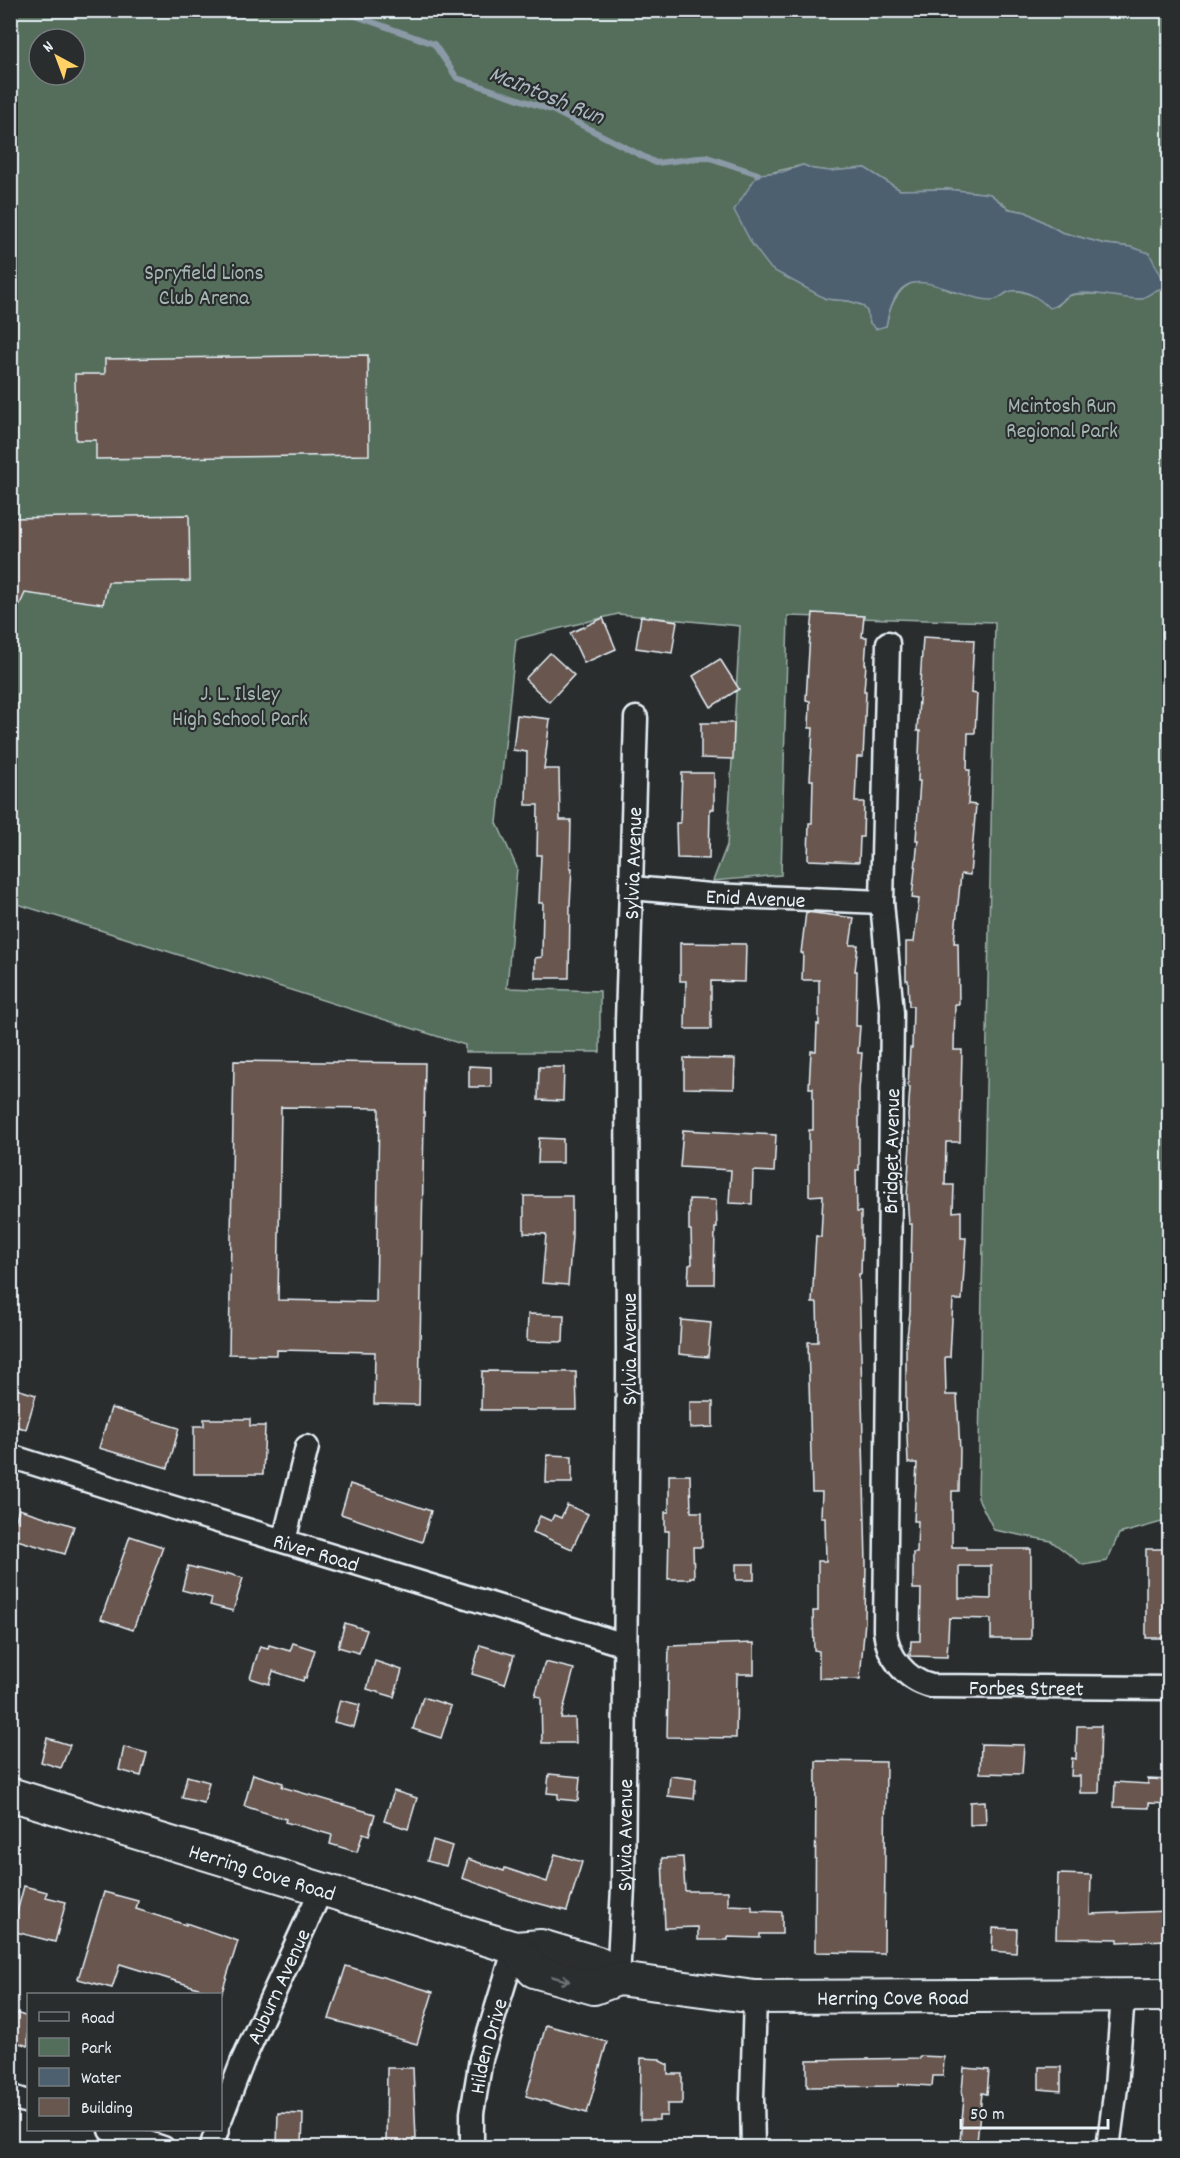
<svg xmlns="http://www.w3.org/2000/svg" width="1180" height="2158" font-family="Dekko,sans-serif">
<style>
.green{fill:#546e5c;stroke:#9eb0aa;stroke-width:1.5;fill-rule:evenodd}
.water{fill:#4d606f;stroke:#8b9aa6;stroke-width:1.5}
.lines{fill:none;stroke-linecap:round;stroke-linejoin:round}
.stream{stroke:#8b9aa6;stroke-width:6}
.building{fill:#67574f;stroke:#e8f1f8;stroke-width:1.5;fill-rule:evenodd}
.minor-casing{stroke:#e8f1f8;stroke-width:27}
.secondary-casing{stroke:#e8f1f8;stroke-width:36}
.minor{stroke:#2a2d2e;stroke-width:22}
.secondary{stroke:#2a2d2e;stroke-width:32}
.oneway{stroke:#6c7275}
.labels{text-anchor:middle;stroke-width:4.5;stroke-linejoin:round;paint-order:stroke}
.park-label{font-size:22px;fill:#a5b6b2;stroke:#2a2d2e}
.street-label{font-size:22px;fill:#e8f1f8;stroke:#2a2d2e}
.water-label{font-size:24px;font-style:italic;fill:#aab7c1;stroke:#2a2d2e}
</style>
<rect width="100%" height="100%" fill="#2a2d2e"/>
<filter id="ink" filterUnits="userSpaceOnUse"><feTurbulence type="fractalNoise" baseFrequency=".0167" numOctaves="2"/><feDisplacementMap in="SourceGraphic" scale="12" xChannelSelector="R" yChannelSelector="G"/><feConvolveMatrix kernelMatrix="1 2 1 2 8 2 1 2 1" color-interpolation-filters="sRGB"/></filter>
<g filter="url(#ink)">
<path class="green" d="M11,11H1169V1520L1119,1534L1107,1561L1083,1565L1051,1541L994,1530L978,1498L995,622L788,616L781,875L713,881L727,845L740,626L618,614L516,639L497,823L517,868L507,988L600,991V1052H465V1045L11,902ZM39,39H75V75H39ZM803,165L813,169L830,171L865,168L900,190L947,189L990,194L1010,209L1026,212L1061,232L1105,244L1131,247L1167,289H1156L1141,299L1104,294H1076L1068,296L1057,306C1046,301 1021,288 1010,291C1005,293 1001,297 997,299C982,297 965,295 951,291C945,289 940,285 934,283C903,273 890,302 886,326L870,323L867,311L862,305L849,301L826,299L806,287L765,174Z"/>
<path class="water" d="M803,165L813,169L830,171L865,168L900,190L947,189L990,194L1009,209L1026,212L1061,232L1105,244L1131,247L1149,253L1168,289C1155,286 1149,298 1138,299C1120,299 1084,288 1068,296C1061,300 1058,307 1049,308C1040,299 1023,286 1008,292C1002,295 998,300 991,300C944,298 900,248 886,326L876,329L870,323L867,311L862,305L849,301L826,299L771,269L752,244L734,210L758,174L782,172Z"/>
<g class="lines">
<g class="stream">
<polyline points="339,10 434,44 457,78 554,111 656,163 707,157 758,174"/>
<polyline points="1166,283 1170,284"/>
</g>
</g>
<g class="building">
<polygon points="368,355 369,455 96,459 96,440 76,440 75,374 105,374 105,359"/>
<polygon points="189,515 190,581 108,582 103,604 25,593 10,626 10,518"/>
<polygon points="813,613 864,616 862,637 867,637 865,664 866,664 864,691 866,691 865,717 863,757 857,757 855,802 864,802 863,837 860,837 859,862 808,860 809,823 812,823 813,780 810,780 813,728 809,728 810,701 806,700 810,634 811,634"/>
<polygon points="641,616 677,621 672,653 636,648"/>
<polygon points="603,618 616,649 584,663 570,633"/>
<path d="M923,637L974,640L971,693L977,694L975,733H968L967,770H970L968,804L976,805L970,875L961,874L954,943H958L959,1004H955L954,1050H962L960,1142H946L945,1185H954L953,1212L961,1211V1238H966L962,1300H953L950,1357H945L946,1395H957L960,1451L959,1491H952V1547H966V1549H1031V1639H991V1619L949,1618L947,1657L910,1656L911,1641H920L921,1589H913V1553H917L918,1521H914L917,1463H908L906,1407V1345L910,1312L912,1224H909L907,1196L910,1143L908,1116L910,1087H908L910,1048H912L913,1006H909L908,980H906V942H914L919,899L912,898L918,840H916L920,781H918L920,731H917ZM959,1566H991V1599L959,1598Z"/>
<polygon points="550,653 574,675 549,702 525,679"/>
<polygon points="720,659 739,689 711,707 693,676"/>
<polygon points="517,715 550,719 544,769 559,769 560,820 571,820 570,868 572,868 570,904 569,978 535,978 535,958 542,957 543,903 539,903 541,855 537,855 538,805 526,805 527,752 513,750"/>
<polygon points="701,723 734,723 733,759 701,758"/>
<polygon points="682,773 714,773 714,809 710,809 709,859 677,858 676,823 680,823"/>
<polygon points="806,912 854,918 850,945 858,945 855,971 857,971 856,1026 860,1026 858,1053 862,1053 859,1090 859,1170 856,1170 857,1212 861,1212 861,1238 862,1238 861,1274 859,1274 866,1564 865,1621 860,1679 819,1678 819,1651 814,1650 813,1611 818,1611 818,1561 826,1561 825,1517 821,1517 822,1492 812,1492 808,1342 818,1342 817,1303 812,1303 816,1236 821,1237 823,1195 809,1196 809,1130 813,1130 813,1088 809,1088 811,1051 816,1051 817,1024 819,1025 819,980 802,980 803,953 801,953"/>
<polygon points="680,943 746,944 745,982 711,981 711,1029 685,1029 686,981 680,981"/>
<polygon points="684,1058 735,1059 734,1089 684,1088"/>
<path d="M234,1061L425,1063L419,1405L374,1404L375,1352L277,1350V1355L229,1354ZM281,1107L379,1108L376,1302L278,1300Z"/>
<polygon points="469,1066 491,1067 491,1087 469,1087"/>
<polygon points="539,1067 564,1067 563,1101 538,1100"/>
<polygon points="683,1130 776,1135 774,1172 753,1171 752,1204 729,1203 731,1170 680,1167"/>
<polygon points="539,1138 563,1139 563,1163 538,1163"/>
<polygon points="524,1196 572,1196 572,1237 568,1285 542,1283 546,1234 524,1233"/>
<polygon points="689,1199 716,1200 717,1228 715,1228 714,1284 688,1284 689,1265 692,1264 691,1230 689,1230"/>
<polygon points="528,1314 564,1315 563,1342 527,1341"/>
<polygon points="681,1320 711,1323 708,1357 679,1354"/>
<polygon points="482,1371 576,1372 577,1410 481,1410"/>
<polygon points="10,1387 36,1395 26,1429 10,1425"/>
<polygon points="690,1402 713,1402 713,1427 690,1428"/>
<polygon points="111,1408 179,1428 168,1468 99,1448"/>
<polygon points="204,1419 250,1419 250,1426 265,1426 263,1474 194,1474 194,1426 204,1426"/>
<polygon points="547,1455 572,1456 572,1483 546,1483"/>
<polygon points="669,1475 690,1475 691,1512 702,1512 702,1547 693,1547 694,1577 690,1577 690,1579 668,1579 669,1531 665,1531 665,1512 669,1512"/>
<polygon points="350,1484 431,1511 422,1542 341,1514"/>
<polygon points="567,1505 588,1514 572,1549 533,1532 540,1516 551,1521 554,1515 561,1518"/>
<polygon points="19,1509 74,1526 65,1554 10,1538"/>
<polygon points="130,1536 163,1547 133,1630 101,1619"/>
<rect x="1146" y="1549" width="24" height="89"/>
<rect x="736" y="1564" width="18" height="16"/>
<polygon points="188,1566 219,1574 226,1575 226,1573 243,1578 233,1611 210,1605 212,1598 182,1590"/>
<polygon points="345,1623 367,1630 359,1653 338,1647"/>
<polygon points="293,1643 315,1650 306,1678 304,1677 303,1681 273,1671 269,1684 250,1678 260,1646 268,1648 269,1645 290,1651"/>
<polygon points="754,1643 754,1674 737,1674 736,1738 667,1737 669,1646"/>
<polygon points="480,1645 514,1655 505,1684 472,1674"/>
<polygon points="375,1661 402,1670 394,1697 367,1689"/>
<polygon points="545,1662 574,1669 561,1718 575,1718 576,1743 542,1743 541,1697 535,1696"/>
<polygon points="423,1697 451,1706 441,1738 413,1729"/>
<polygon points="340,1700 360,1705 354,1727 334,1722"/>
<polygon points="1077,1726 1101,1726 1099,1793 1080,1793 1080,1776 1071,1776 1072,1758 1076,1759"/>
<polygon points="47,1738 70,1745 61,1768 41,1762"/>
<polygon points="981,1744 1024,1745 1022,1774 980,1773"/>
<polygon points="124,1747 147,1753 141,1776 119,1770"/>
<polygon points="816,1761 886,1762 884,1953 815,1952"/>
<polygon points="253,1774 283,1783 282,1787 375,1814 369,1835 363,1833 357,1852 330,1844 332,1835 285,1822 286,1819 244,1806"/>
<polygon points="549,1774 580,1777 578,1801 558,1799 558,1794 547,1793"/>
<polygon points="187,1776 209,1782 204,1803 182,1798"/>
<polygon points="670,1776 696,1779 694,1799 668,1796"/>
<polygon points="1148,1779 1170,1780 1170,1804 1149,1803 1149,1808 1114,1807 1115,1782 1148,1784"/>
<polygon points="394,1791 417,1798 408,1829 384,1821"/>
<polygon points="985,1801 986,1824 970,1825 970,1802"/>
<polygon points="433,1840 452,1846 446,1866 427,1861"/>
<polygon points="555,1854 582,1862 567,1911 522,1899 462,1878 468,1859 504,1871 505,1868 547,1882"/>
<polygon points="683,1857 685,1891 728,1891 728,1905 752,1906 752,1911 782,1912 782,1934 760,1934 760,1938 728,1937 728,1940 698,1940 698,1927 665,1928 662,1858"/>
<polygon points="1058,1874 1091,1875 1090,1914 1170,1911 1170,1938 1167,1940 1118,1942 1118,1939 1056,1938"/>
<polygon points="24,1886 47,1892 46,1897 66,1902 55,1942 12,1931"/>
<polygon points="104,1892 138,1901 136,1909 186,1925 186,1923 238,1941 221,1995 120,1964 112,1988 78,1979"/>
<polygon points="993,1928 1017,1929 1016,1953 992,1951"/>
<polygon points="346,1966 433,1992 417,2044 329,2019"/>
<polygon points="16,2013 28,2017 28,2046 10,2040 10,2015 15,2016"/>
<polygon points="546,2025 607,2042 587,2113 526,2096"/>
<polygon points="920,2056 944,2057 943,2076 933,2076 932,2086 899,2084 899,2086 807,2087 807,2060 920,2058"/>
<polygon points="641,2058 660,2059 660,2061 668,2065 668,2074 682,2074 682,2104 667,2104 667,2116 659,2116 659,2120 640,2120"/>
<polygon points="1039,2067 1061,2067 1061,2091 1039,2089"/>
<polygon points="387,2068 413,2068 416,2139 413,2139 413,2148 386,2148"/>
<polygon points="964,2068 989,2070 987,2094 982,2093 977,2142 960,2141 964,2099 962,2091"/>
<polygon points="278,2113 303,2114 302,2147 277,2147"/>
</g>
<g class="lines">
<defs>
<g id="minor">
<path id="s1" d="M888,643L882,902L892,1013L885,1630C887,1656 906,1680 931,1686L1170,1688"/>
<path id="s2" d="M632,888L710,895L882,902"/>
<path id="s3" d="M10,1456L168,1506L625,1645"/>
<polyline points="284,1541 307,1447"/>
<path id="s4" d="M618,1979L623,1888L628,1373L627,1023L636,718"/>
<polyline points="10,2096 28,2102"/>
<path id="s5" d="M220,2120L243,2060L322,1888"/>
<polyline points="110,2130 163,2148"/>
<polyline points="211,2148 217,2130"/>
<path id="s6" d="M472,2148V2113L481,2059L515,1948"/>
<polyline points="753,2148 752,2098 755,1997"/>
<polyline points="1108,2148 1116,2087 1123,1996"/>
</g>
<g id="secondary">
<path id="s7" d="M10,1794L515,1948L541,1946L598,1963L618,1979"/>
<path id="s8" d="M515,1948L534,1971L594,1988L618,1979L755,1997L1170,1995"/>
</g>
</defs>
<use href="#minor" class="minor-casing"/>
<use href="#secondary" class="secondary-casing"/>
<use href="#minor" class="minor"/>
<use href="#secondary" class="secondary"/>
</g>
<defs><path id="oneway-shaft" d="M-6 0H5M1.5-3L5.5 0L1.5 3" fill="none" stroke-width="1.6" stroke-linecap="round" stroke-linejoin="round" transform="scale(1.5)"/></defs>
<use class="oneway" href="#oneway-shaft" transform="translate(561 1979) rotate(16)"/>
</g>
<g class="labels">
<g class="park-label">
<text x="204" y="279">Spryfield Lions<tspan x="204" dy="25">Club Arena</tspan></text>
<text x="1062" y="412">Mcintosh Run<tspan x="1062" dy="25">Regional Park</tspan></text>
<text x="240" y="700">J. L. Ilsley<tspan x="240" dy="25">High School Park</tspan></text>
</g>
<g class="street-label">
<text dy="8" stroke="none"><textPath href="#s4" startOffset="1116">Sylvia Avenue</textPath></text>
<text dy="8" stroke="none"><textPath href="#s2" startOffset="124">Enid Avenue</textPath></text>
<text transform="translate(890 1151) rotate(-89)" y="8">Bridget Avenue</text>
<text dy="8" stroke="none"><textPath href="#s4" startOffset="630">Sylvia Avenue</textPath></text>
<text dy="8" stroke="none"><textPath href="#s3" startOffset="321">River Road</textPath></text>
<text dy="8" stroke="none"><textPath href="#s1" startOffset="1160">Forbes Street</textPath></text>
<text dy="8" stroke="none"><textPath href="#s4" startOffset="144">Sylvia Avenue</textPath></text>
<text dy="8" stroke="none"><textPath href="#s7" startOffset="264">Herring Cove Road</textPath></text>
<text dy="8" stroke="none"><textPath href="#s5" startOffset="146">Auburn Avenue</textPath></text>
<text dy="8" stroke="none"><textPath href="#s8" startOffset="394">Herring Cove Road</textPath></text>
<text dy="8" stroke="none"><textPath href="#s6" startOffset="104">Hilden Drive</textPath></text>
</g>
<g class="water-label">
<text transform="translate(547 94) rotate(22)" y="8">McIntosh Run</text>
</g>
</g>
<rect width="1180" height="2158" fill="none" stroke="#2a2d2e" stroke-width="36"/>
<rect x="18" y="18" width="1144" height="2122" fill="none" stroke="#e8f1f8" stroke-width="2" filter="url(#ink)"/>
<rect x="27" y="1993" width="195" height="138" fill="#2a2d2e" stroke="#767b7f" stroke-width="1.5"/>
<rect x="39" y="2012" width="30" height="9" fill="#2a2d2e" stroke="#767b7f" stroke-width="1.5"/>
<text x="81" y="2023" font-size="18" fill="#e8f1f8">Road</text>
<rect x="39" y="2038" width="30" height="18" fill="#546e5c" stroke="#767b7f" stroke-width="1.5"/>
<text x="81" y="2053" font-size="18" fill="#e8f1f8">Park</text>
<rect x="39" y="2068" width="30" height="18" fill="#4d606f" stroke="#767b7f" stroke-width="1.5"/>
<text x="81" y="2083" font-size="18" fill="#e8f1f8">Water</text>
<rect x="39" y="2098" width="30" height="18" fill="#67574f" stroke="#767b7f" stroke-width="1.5"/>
<text x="81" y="2113" font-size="18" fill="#e8f1f8">Building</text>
<g transform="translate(57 57) rotate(319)"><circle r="28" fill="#2a2d2e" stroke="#767b7f" stroke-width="1.5"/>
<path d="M0-4.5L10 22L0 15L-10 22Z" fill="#ffd166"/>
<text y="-9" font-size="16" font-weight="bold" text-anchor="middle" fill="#e8f1f8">N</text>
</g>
<path d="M961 2119v9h147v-9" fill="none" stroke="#e8f1f8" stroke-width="3"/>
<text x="970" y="2119" font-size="18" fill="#e8f1f8" stroke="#2a2d2e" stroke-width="4.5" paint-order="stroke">50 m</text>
</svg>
